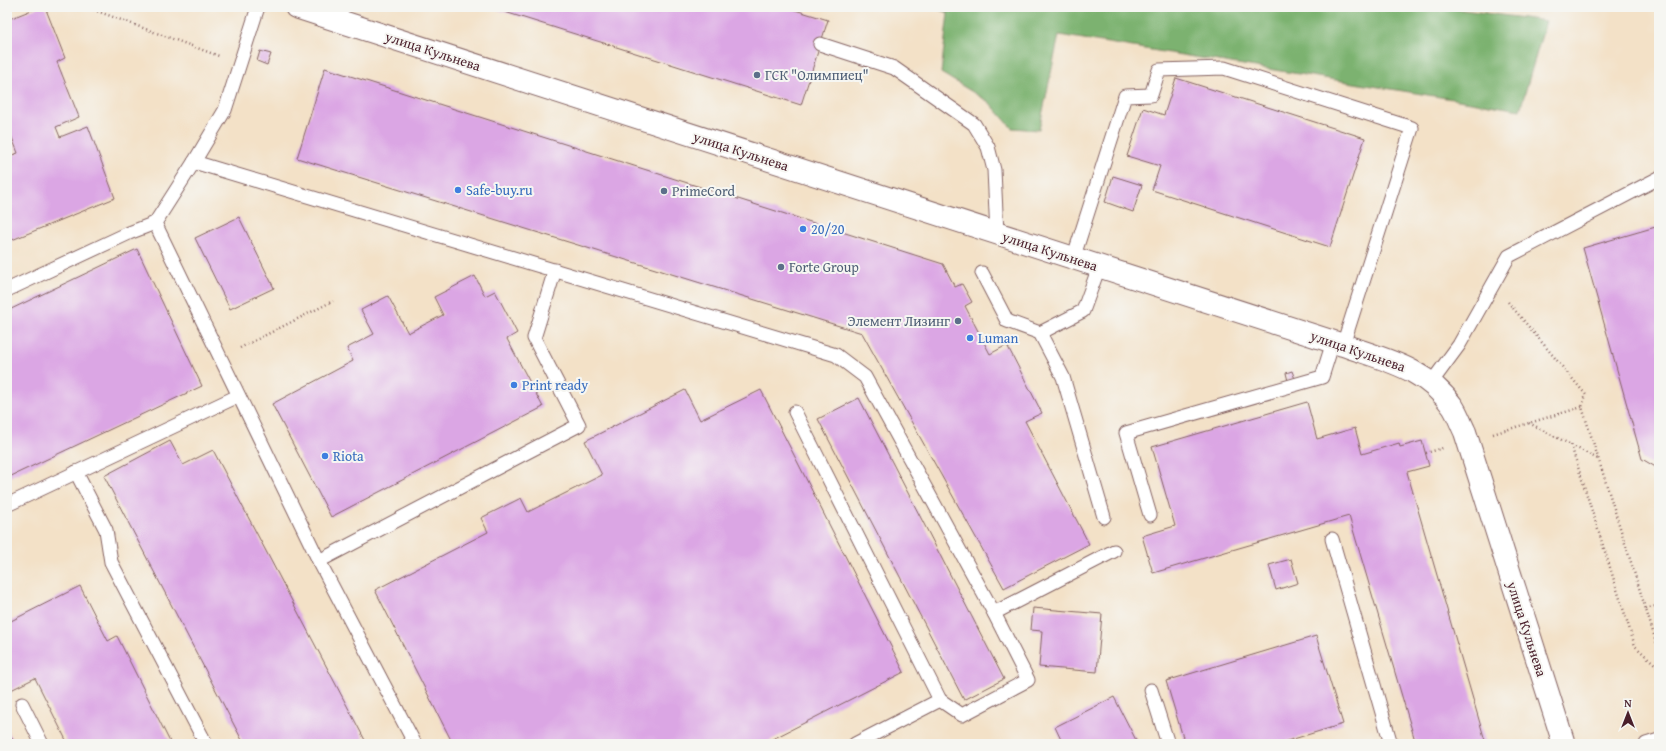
<svg xmlns="http://www.w3.org/2000/svg" width="1666" height="751" font-family="'Gentium Book Plus',serif">
<style>
.forest{fill:#7cb26f;stroke:#63684d}
.building{fill:#dba6e4}
.lines{fill:none;stroke-linecap:round;stroke-linejoin:round}
.lane-casing{stroke:#856362;stroke-width:15}
.street-casing{stroke:#856362;stroke-width:24}
.path{stroke:#856362;stroke-width:2.5;stroke-dasharray:1 3;stroke-linecap:butt}
.lane{stroke:#fff;stroke-width:13}
.street{stroke:#fff;stroke-width:22}
.rail{stroke:#4a1f2b;stroke-width:3;stroke-dasharray:6 3;stroke-linecap:butt}
.service-dot{fill:#5c6f8a;stroke:#f6f6f2;stroke-width:1.5}
.shop-dot{fill:#3f7fe0;stroke:#f6f6f2;stroke-width:1.5}
.labels{text-anchor:middle;stroke-width:4;stroke-linejoin:round;paint-order:stroke}
.street-label{font-size:14px;fill:#4a1f2b;stroke:#f6f6f2}
.service-label{font-size:14px;fill:#4e5e75;stroke:#f6f6f2;text-anchor:start}
.shop-label{font-size:14px;fill:#366cbe;stroke:#f6f6f2;text-anchor:start}
</style>
<rect width="100%" height="100%" fill="#f6f6f2"/>
<filter id="ink" filterUnits="userSpaceOnUse"><feTurbulence type="fractalNoise" baseFrequency=".025" numOctaves="2"/><feDisplacementMap in="SourceGraphic" scale="8" xChannelSelector="R" yChannelSelector="G"/><feConvolveMatrix kernelMatrix="1 2 1 2 8 2 1 2 1" color-interpolation-filters="sRGB"/></filter>
<filter id="wash" filterUnits="userSpaceOnUse"><feTurbulence type="fractalNoise" baseFrequency=".012" numOctaves="4" result="noise"/><feDisplacementMap in="SourceGraphic" scale="16" xChannelSelector="R" yChannelSelector="G"/><feGaussianBlur stdDeviation="0.9" result="paint"/><feColorMatrix in="noise" values="0 0 0 0 0 0 0 0 0 0 0 0 0 0 0 0 0 1.4 0 .05"/><feComposite in="paint" operator="in"/></filter>
<g filter="url(#wash)">
<rect width="100%" height="100%" fill="#f3e1c7"/>
<polygon class="forest" points="932,7 1441,7 1546,21 1520,110 1059,35 1039,130 1012,128 989,102 941,73 948,13"/>
<g id="blocks">
<g class="building">
<polygon points="39,7 45,7 65,58 57,62 79,117 56,127 60,137 88,126 115,198 7,242 7,157 18,153 7,125 7,20"/>
<polygon points="489,7 785,7 828,20 801,105"/>
<polygon points="260,51 271,54 267,65 257,61"/>
<polygon points="325,68 943,264 955,287 962,284 972,302 965,306 990,354 1007,345 1042,413 1025,421 1089,544 1004,588 862,333 297,158"/>
<polygon points="1176,78 1365,138 1330,247 1152,190 1160,166 1127,156 1143,108 1164,115"/>
<polygon points="1113,176 1142,185 1133,212 1105,202"/>
<polygon points="239,217 274,288 230,309 195,238"/>
<polygon points="1659,226 1659,469 1642,459 1583,248"/>
<polygon points="137,249 202,386 7,478 7,311"/>
<polygon points="475,276 485,296 495,291 517,333 507,339 543,407 331,517 272,404 353,361 347,348 374,334 361,310 388,296 408,333 443,315 434,297"/>
<polygon points="1292,371 1295,379 1288,381 1286,373"/>
<polygon points="685,390 700,420 761,390 904,672 763,744 453,744 375,590 488,532 481,518 521,498 528,512 602,475 585,441"/>
<polygon points="859,398 1004,679 964,700 818,419"/>
<polygon points="1307,402 1317,439 1355,428 1362,454 1399,443 1400,447 1422,441 1429,466 1407,472 1486,744 1416,744 1349,516 1153,573 1142,536 1175,526 1152,447"/>
<polygon points="170,441 183,465 213,450 367,744 244,744 104,476"/>
<polygon points="1291,559 1298,583 1276,590 1269,565"/>
<polygon points="80,586 108,641 117,636 171,744 68,744 35,678 7,692 7,623"/>
<polygon points="1033,608 1102,614 1097,672 1039,667 1042,631 1031,630"/>
<polygon points="1316,636 1343,724 1277,744 1185,744 1166,681"/>
<polygon points="1114,697 1138,744 1063,744 1055,727"/>
<polygon points="7,729 15,744 7,744"/>
</g>
</g>
</g>
<g filter="url(#ink)">
<use href="#blocks" fill-opacity="0" stroke="#856362" stroke-width="1"/>
<g class="lines">
<defs>
<g id="lane">
<polyline points="258,7 225,110 194,162 155,223 319,561 415,744"/>
<polyline points="820,44 894,68 974,124 988,147 994,170 997,234"/>
<polyline points="194,162 836,355 865,377 994,613 1028,680 962,715 940,700"/>
<polyline points="1073,259 1125,96 1151,95 1159,70 1224,68 1412,128 1343,345"/>
<polyline points="1099,267 1083,311 1040,333 1063,377 1104,517"/>
<polyline points="982,273 1007,321 1040,333"/>
<polyline points="7,290 129,233 155,223"/>
<polyline points="1431,383 1459,345 1509,256 1659,178"/>
<polyline points="795,412 940,700 855,744"/>
<polyline points="76,472 106,530 111,562 206,744"/>
<polyline points="7,505 238,396"/>
<polyline points="1150,515 1126,433 1322,377 1333,342"/>
<polyline points="1332,539 1391,744"/>
<polyline points="319,561 579,425 534,338 555,270"/>
<polyline points="994,613 1114,551"/>
<polyline points="1151,690 1168,744"/>
<polyline points="22,704 42,744"/>
<polyline points="1646,744 1659,740"/>
</g>
<path id="street" d="M296,7L1343,345C1385,360 1426,368 1453,407C1458,415 1461,424 1465,432L1564,744"/>
</defs>
<use href="#lane" class="lane-casing"/>
<use href="#street" class="street-casing"/>
<g class="path">
<polyline points="86,7 219,56"/>
<polyline points="1508,302 1586,395 1582,407 1659,651"/>
<polyline points="240,348 333,301"/>
<polyline points="1529,423 1598,459"/>
<polyline points="1493,434 1582,407"/>
<polyline points="1571,445 1635,646 1659,668"/>
<polyline points="1426,453 1443,448"/>
<polyline points="1646,609 1659,605"/>
</g>
<use href="#lane" class="lane"/>
<use href="#street" class="street"/>
<polyline class="rail" points="1649,7 1659,8"/>
</g>
</g>
<g class="service-dot">
<circle cx="757" cy="75" r="4"/>
<circle cx="664" cy="191" r="4"/>
<circle cx="781" cy="267" r="4"/>
<circle cx="958" cy="321" r="4"/>
</g>
<g class="shop-dot">
<circle cx="458" cy="190" r="4"/>
<circle cx="803" cy="229" r="4"/>
<circle cx="970" cy="338" r="4"/>
<circle cx="514" cy="385" r="4"/>
<circle cx="325" cy="456" r="4"/>
</g>
<g class="labels">
<g class="street-label">
<text transform="translate(433 51) rotate(18)" y="5">улица Кульнева</text>
<text transform="translate(741 151) rotate(18)" y="5">улица Кульнева</text>
<text transform="translate(1050 251) rotate(18)" y="5">улица Кульнева</text>
<text transform="translate(1358 351) rotate(19)" y="5">улица Кульнева</text>
<text transform="translate(1527 629) rotate(72)" y="5">улица Кульнева</text>
</g>
<g class="service-label">
<text x="765" y="80">ГСК "Олимпиец"</text>
<text x="672" y="196">PrimeCord</text>
<text x="789" y="272">Forte Group</text>
<text x="950" y="326" text-anchor="end">Элемент Лизинг</text>
</g>
<g class="shop-label">
<text x="466" y="195">Safe-buy.ru</text>
<text x="811" y="234">20/20</text>
<text x="978" y="343">Luman</text>
<text x="522" y="390">Print ready</text>
<text x="333" y="461">Riota</text>
</g>
</g>
<rect width="1666" height="751" fill="none" stroke="#f6f6f2" stroke-width="24"/>
<g transform="translate(1628 713)" stroke="#f6f6f2" stroke-width="3" paint-order="stroke">
<path d="M0-3L7 15L0 10L-7 15Z" fill="#4a1f2b"/>
<text y="-6" font-size="11" font-weight="bold" text-anchor="middle" fill="#4a1f2b">N</text>
</g>
</svg>
